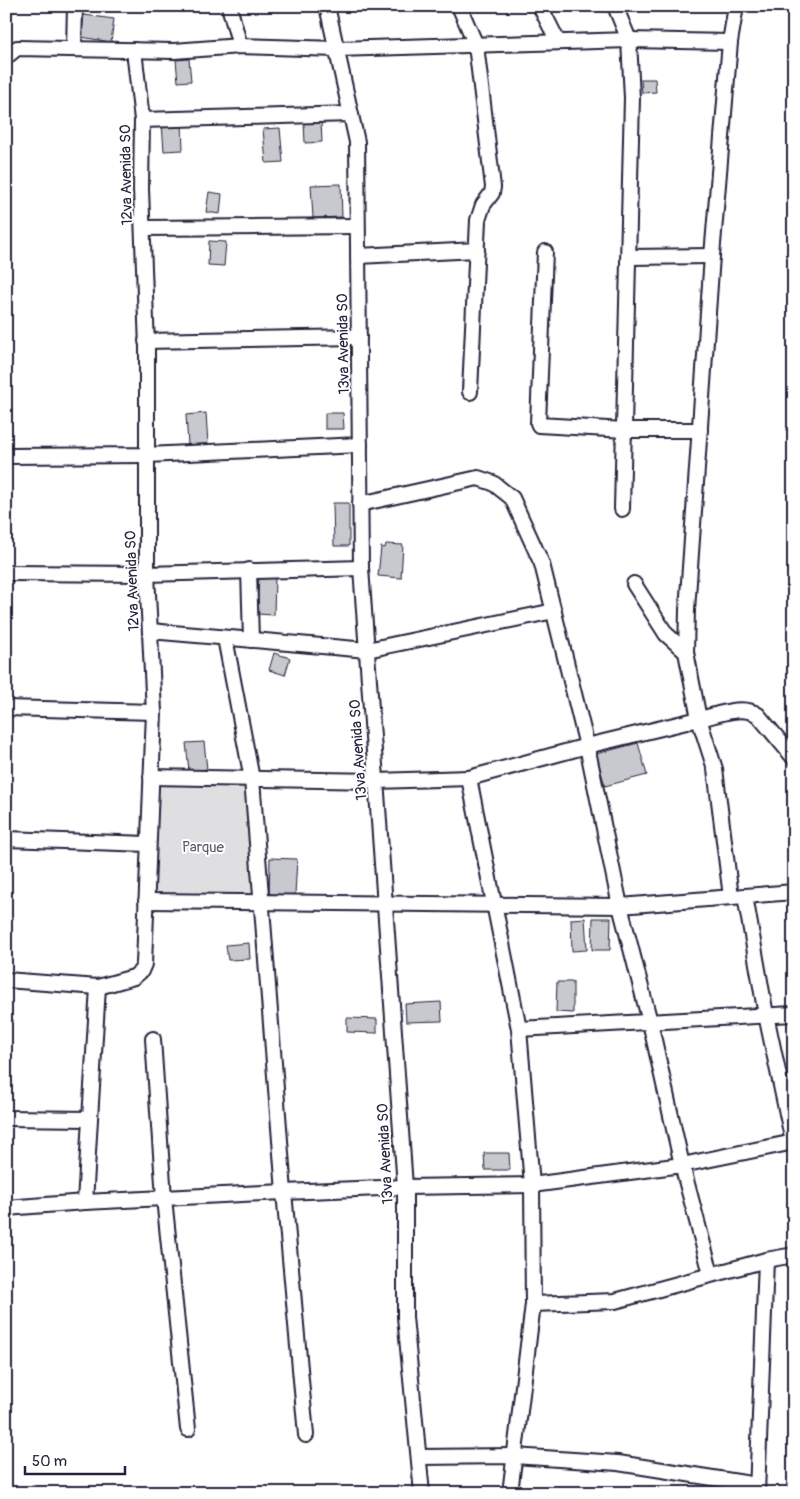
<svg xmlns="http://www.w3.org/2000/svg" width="800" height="1499" font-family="Pangolin,sans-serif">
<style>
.green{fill:#dfdfe2;stroke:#80808e}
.building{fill:#c8c8cf;stroke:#22223b}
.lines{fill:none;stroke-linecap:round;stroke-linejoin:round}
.minor-casing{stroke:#22223b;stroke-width:18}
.minor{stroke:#fff;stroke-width:14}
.labels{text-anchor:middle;stroke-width:4;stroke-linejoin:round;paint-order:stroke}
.street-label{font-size:15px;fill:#22223b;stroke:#fff}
.park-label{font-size:15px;fill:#5b5b6d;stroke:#fff}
</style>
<rect width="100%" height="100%" fill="#fff"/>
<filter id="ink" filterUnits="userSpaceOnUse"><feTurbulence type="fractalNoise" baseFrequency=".02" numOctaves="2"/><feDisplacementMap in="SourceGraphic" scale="10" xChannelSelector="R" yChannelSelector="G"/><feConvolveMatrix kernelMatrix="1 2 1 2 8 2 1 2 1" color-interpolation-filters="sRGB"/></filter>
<g filter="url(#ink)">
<polygon class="green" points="151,777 252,779 261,902 146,901"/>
<g class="building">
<polygon points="84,15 114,19 111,42 81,37"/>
<polygon points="189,59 191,81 178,82 176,60"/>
<polygon points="641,79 655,79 656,92 642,93"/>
<polygon points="321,121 322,142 305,143 304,122"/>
<polygon points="182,123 183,150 164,151 162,124"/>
<polygon points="280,128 283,162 266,163 263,129"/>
<polygon points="341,184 342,217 313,218 311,185"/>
<polygon points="209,192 222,194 220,214 206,212"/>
<polygon points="209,241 226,242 224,266 208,265"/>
<polygon points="206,413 208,444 188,445 186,415"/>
<polygon points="325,413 343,413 344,429 325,429"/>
<polygon points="333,503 349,503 349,546 334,546"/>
<polygon points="386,544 403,545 401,578 378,576 381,547 385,548"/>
<polygon points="259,576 275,577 274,615 257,614"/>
<polygon points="274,653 290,658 285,675 269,670"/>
<polygon points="204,742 207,769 189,771 186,743"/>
<polygon points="638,743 647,775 605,786 596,754"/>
<polygon points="270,858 297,859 295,895 269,894"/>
<polygon points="585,918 587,950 572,951 571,919"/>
<polygon points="593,918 611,918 610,950 592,950"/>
<polygon points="249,943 250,959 228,960 226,945"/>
<polygon points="557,982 573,982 573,1013 556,1012"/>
<polygon points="441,1002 442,1021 406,1022 405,1004"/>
<polygon points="347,1018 377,1019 377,1033 347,1032"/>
<polygon points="484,1153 509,1153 510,1170 485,1170"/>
</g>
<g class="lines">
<defs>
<g id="minor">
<polyline points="229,6 240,46"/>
<polyline points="327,6 357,142 361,568 405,1187 405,1317 422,1493"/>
<polyline points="459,6 476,45 493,187 492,193 483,205 478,220 470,392"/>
<polyline points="540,6 558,42"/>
<polyline points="615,6 629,40 632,98 622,509"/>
<path d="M736,6L730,42L712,256L687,610L686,652L699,719C718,715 742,704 758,715L794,758"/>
<polyline points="74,49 75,6"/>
<polyline points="6,57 17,48 174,51 240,46 337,49 629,40 730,42"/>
<polyline points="142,120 351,114"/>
<polyline points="143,228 357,226"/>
<polyline points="545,252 538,423 539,425 625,430 700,430"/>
<polyline points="358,256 477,250"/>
<polyline points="629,257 712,256"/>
<polyline points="146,341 359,337"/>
<polyline points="6,456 147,455 360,445"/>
<polyline points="360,504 478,478 493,483 512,498 542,564 587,746 620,906 650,1022 682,1165 711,1274"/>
<polyline points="249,570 251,640"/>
<polyline points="6,573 147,574 361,568"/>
<polyline points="634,584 666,634 686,652"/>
<polyline points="150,631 367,650 554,611"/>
<polyline points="225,638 252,779 284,1192 306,1435"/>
<polyline points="6,708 154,712"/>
<polyline points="151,777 377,781 469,778 519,1029 532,1185 533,1304 510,1493"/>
<polyline points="469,778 587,746 699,719 715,769 731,897"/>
<polyline points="6,839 148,844"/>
<polyline points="745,896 766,1015 793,1142"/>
<polyline points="146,901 620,906 794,892"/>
<polyline points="6,980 98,987 134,977 141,971 144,964 154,712 147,574 147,347 141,189 142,120 134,50"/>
<polyline points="519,1029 794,1014"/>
<polyline points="153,1039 164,1198 188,1429"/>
<polyline points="6,1118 90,1119"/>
<polyline points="85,1202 98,987"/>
<polyline points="6,1208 85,1202 284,1192 405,1187 532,1185 682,1165 794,1142"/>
<polyline points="533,1304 615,1301 766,1260 794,1255"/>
<polyline points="419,1457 514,1456 618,1463 757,1485"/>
<polyline points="757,1493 766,1260"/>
</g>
</defs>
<use href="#minor" class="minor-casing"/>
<use href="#minor" class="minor"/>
</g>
</g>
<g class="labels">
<g class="street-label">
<text transform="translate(126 175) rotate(-91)" y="5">12va Avenida SO</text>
<text transform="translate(343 344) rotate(-91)" y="5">13va Avenida SO</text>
<text transform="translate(132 581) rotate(-92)" y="5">12va Avenida SO</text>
<text transform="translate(358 750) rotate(-94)" y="5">13va Avenida SO</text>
<text transform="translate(385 1154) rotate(-93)" y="5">13va Avenida SO</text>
</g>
<g class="park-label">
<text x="203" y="852">Parque</text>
</g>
</g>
<rect width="800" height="1499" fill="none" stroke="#fff" stroke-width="25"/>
<rect x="12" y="12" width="775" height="1474" fill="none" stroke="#22223b" stroke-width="2" filter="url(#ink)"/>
<path d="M25 1466v8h100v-8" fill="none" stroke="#22223b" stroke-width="2.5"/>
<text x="32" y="1466" font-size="15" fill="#22223b" stroke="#ffffff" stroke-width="4" paint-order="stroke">50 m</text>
</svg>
